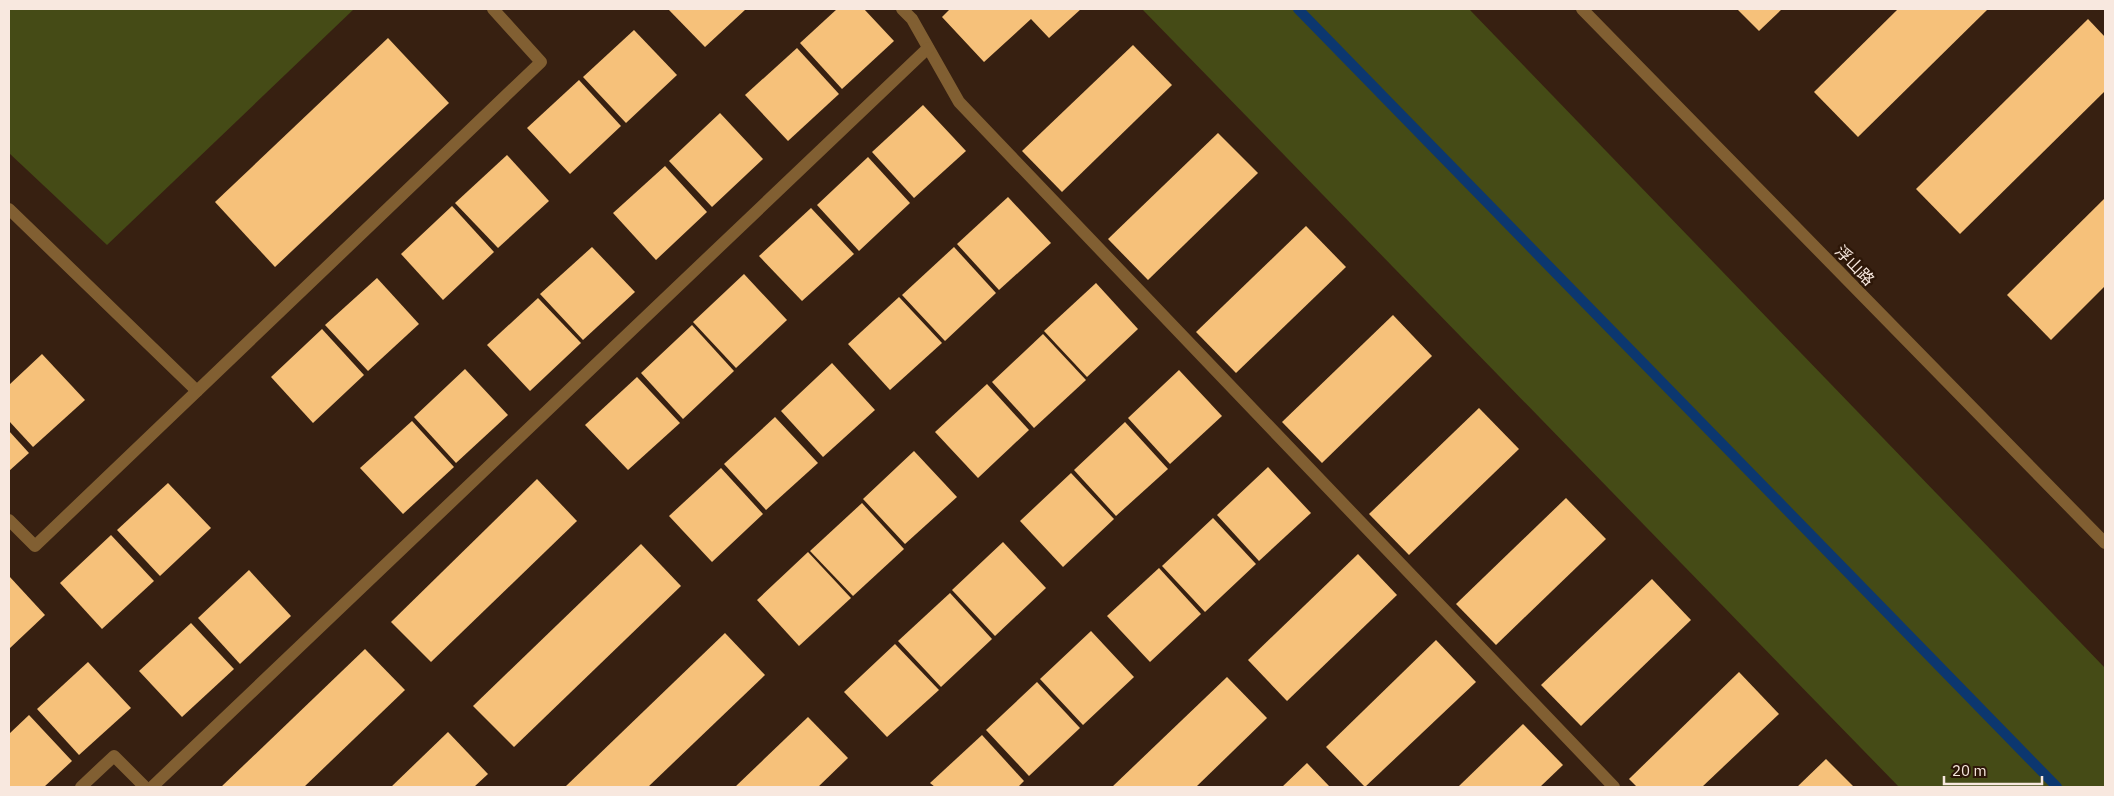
<svg xmlns="http://www.w3.org/2000/svg" width="2114" height="796" font-family="'IBM Plex Sans','Noto Sans SC',sans-serif">
<style>
.green{fill:#454b16}
.lines{fill:none;stroke-linecap:round;stroke-linejoin:round}
.stream{stroke:#0c376f;stroke-width:10}
.building{fill:#f6c17a}
.service{stroke:#815f32;stroke-width:12}
.tertiary{stroke:#815f32;stroke-width:12}
.labels{text-anchor:middle;stroke-width:5;stroke-linejoin:round;paint-order:stroke}
.street-label{font-size:16px;fill:#f8e8df;stroke:#2d1708}
</style>
<rect width="100%" height="100%" fill="#372011"/>
<g class="green">
<polygon points="9,9 354,9 107,245 9,153"/>
<polygon points="1142,9 1469,9 2105,668 2105,787 1899,787"/>
</g>
<g class="lines">
<polyline class="stream" points="1298,9 2057,787"/>
</g>
<g class="building">
<polygon points="668,9 746,9 705,47"/>
<polygon points="837,9 864,9 894,41 842,89 800,43"/>
<polygon points="950,9 1081,9 1049,38 1031,19 984,62 942,17"/>
<polygon points="1737,9 1782,9 1759,31"/>
<polygon points="1898,9 1988,9 1858,137 1814,92"/>
<polygon points="2088,19 2105,37 2105,91 1960,234 1916,189"/>
<polygon points="634,30 677,75 626,123 583,77"/>
<polygon points="388,38 449,103 275,267 215,202"/>
<polygon points="1133,45 1172,85 1062,192 1022,151"/>
<polygon points="797,48 839,94 788,141 745,95"/>
<polygon points="579,80 621,126 570,174 527,128"/>
<polygon points="923,105 966,151 914,198 872,152"/>
<polygon points="720,113 763,159 712,207 669,161"/>
<polygon points="1218,133 1258,173 1148,280 1108,239"/>
<polygon points="507,155 549,201 498,248 455,203"/>
<polygon points="868,157 910,203 859,251 817,205"/>
<polygon points="665,166 707,212 656,260 613,213"/>
<polygon points="1008,197 1051,243 999,290 957,244"/>
<polygon points="2105,198 2105,286 2051,340 2007,295"/>
<polygon points="452,206 494,252 443,300 401,254"/>
<polygon points="811,208 854,254 802,301 759,256"/>
<polygon points="1306,226 1346,267 1236,373 1196,332"/>
<polygon points="592,247 635,292 583,340 540,294"/>
<polygon points="954,247 996,293 945,341 902,295"/>
<polygon points="744,274 787,320 736,368 693,322"/>
<polygon points="377,278 419,324 368,371 325,325"/>
<polygon points="1096,283 1138,329 1087,377 1044,331"/>
<polygon points="899,297 942,343 890,390 848,344"/>
<polygon points="538,298 581,343 530,391 487,345"/>
<polygon points="1393,315 1432,356 1322,463 1282,422"/>
<polygon points="692,325 734,371 683,419 641,373"/>
<polygon points="322,329 364,375 313,423 271,377"/>
<polygon points="1043,334 1086,380 1034,428 992,382"/>
<polygon points="42,354 85,400 33,447 9,421 9,385"/>
<polygon points="832,363 875,410 823,457 781,411"/>
<polygon points="465,369 508,415 456,463 414,417"/>
<polygon points="1179,370 1222,416 1170,464 1128,418"/>
<polygon points="637,377 680,423 628,470 585,425"/>
<polygon points="987,384 1029,430 978,478 935,432"/>
<polygon points="1479,408 1519,449 1409,555 1369,514"/>
<polygon points="775,417 818,463 766,510 724,464"/>
<polygon points="412,421 454,467 403,514 360,468"/>
<polygon points="1125,422 1168,469 1116,516 1074,470"/>
<polygon points="9,431 29,453 9,471"/>
<polygon points="914,451 957,497 905,544 863,499"/>
<polygon points="1268,467 1311,513 1259,561 1217,515"/>
<polygon points="721,468 763,514 712,562 669,516"/>
<polygon points="1071,473 1114,519 1063,567 1020,521"/>
<polygon points="537,479 577,521 431,662 391,622"/>
<polygon points="168,483 211,528 160,576 117,530"/>
<polygon points="1566,498 1606,539 1496,645 1456,604"/>
<polygon points="862,503 904,549 853,596 810,551"/>
<polygon points="1213,518 1256,564 1205,612 1162,566"/>
<polygon points="111,535 154,581 102,629 60,583"/>
<polygon points="1003,542 1046,588 995,636 952,590"/>
<polygon points="641,544 681,586 514,747 473,706"/>
<polygon points="808,552 851,598 799,646 757,600"/>
<polygon points="1358,554 1397,595 1287,701 1248,660"/>
<polygon points="1159,568 1201,614 1150,662 1107,616"/>
<polygon points="249,570 291,616 240,664 198,618"/>
<polygon points="9,576 45,615 9,649"/>
<polygon points="1652,579 1691,620 1581,726 1541,685"/>
<polygon points="950,593 992,639 941,687 898,641"/>
<polygon points="191,623 234,669 182,717 139,671"/>
<polygon points="1091,631 1134,677 1083,725 1040,679"/>
<polygon points="725,633 765,675 648,787 565,787"/>
<polygon points="1436,640 1476,682 1365,787 1326,747"/>
<polygon points="895,644 939,690 887,737 844,692"/>
<polygon points="365,649 405,690 304,787 221,787"/>
<polygon points="88,662 131,708 79,755 37,709"/>
<polygon points="1739,672 1779,714 1702,787 1637,787 1629,779"/>
<polygon points="1227,677 1267,718 1196,787 1112,787"/>
<polygon points="1037,682 1080,728 1029,776 986,730"/>
<polygon points="29,715 72,761 44,787 9,787 9,734"/>
<polygon points="808,717 848,758 818,787 735,787"/>
<polygon points="1523,724 1563,765 1540,787 1458,787"/>
<polygon points="448,732 488,774 474,787 391,787"/>
<polygon points="982,735 1024,781 1018,787 935,787 930,783"/>
<polygon points="1826,759 1854,787 1797,787"/>
<polygon points="1307,763 1330,787 1282,787"/>
</g>
<g class="lines">
<g class="service">
<polyline points="902,9 912,19 959,102 1614,787"/>
<polyline points="9,209 197,391"/>
<polyline points="9,520 35,546 541,62 493,9"/>
<polyline points="81,787 114,756 145,787"/>
<polyline points="152,787 928,48"/>
</g>
<polyline class="tertiary" points="1582,9 2105,543"/>
</g>
<g class="labels">
<g class="street-label">
<text transform="translate(1855 265) rotate(46)" y="6">浮山路</text>
</g>
</g>
<rect width="2114" height="796" fill="none" stroke="#f8e8df" stroke-width="20"/>
<path d="M1944 776v8h98v-8" fill="none" stroke="#f8e8df" stroke-width="2.5"/>
<text x="1952" y="776" font-size="15" fill="#f8e8df" stroke="#2d1708" stroke-width="4" paint-order="stroke">20 m</text>
</svg>
